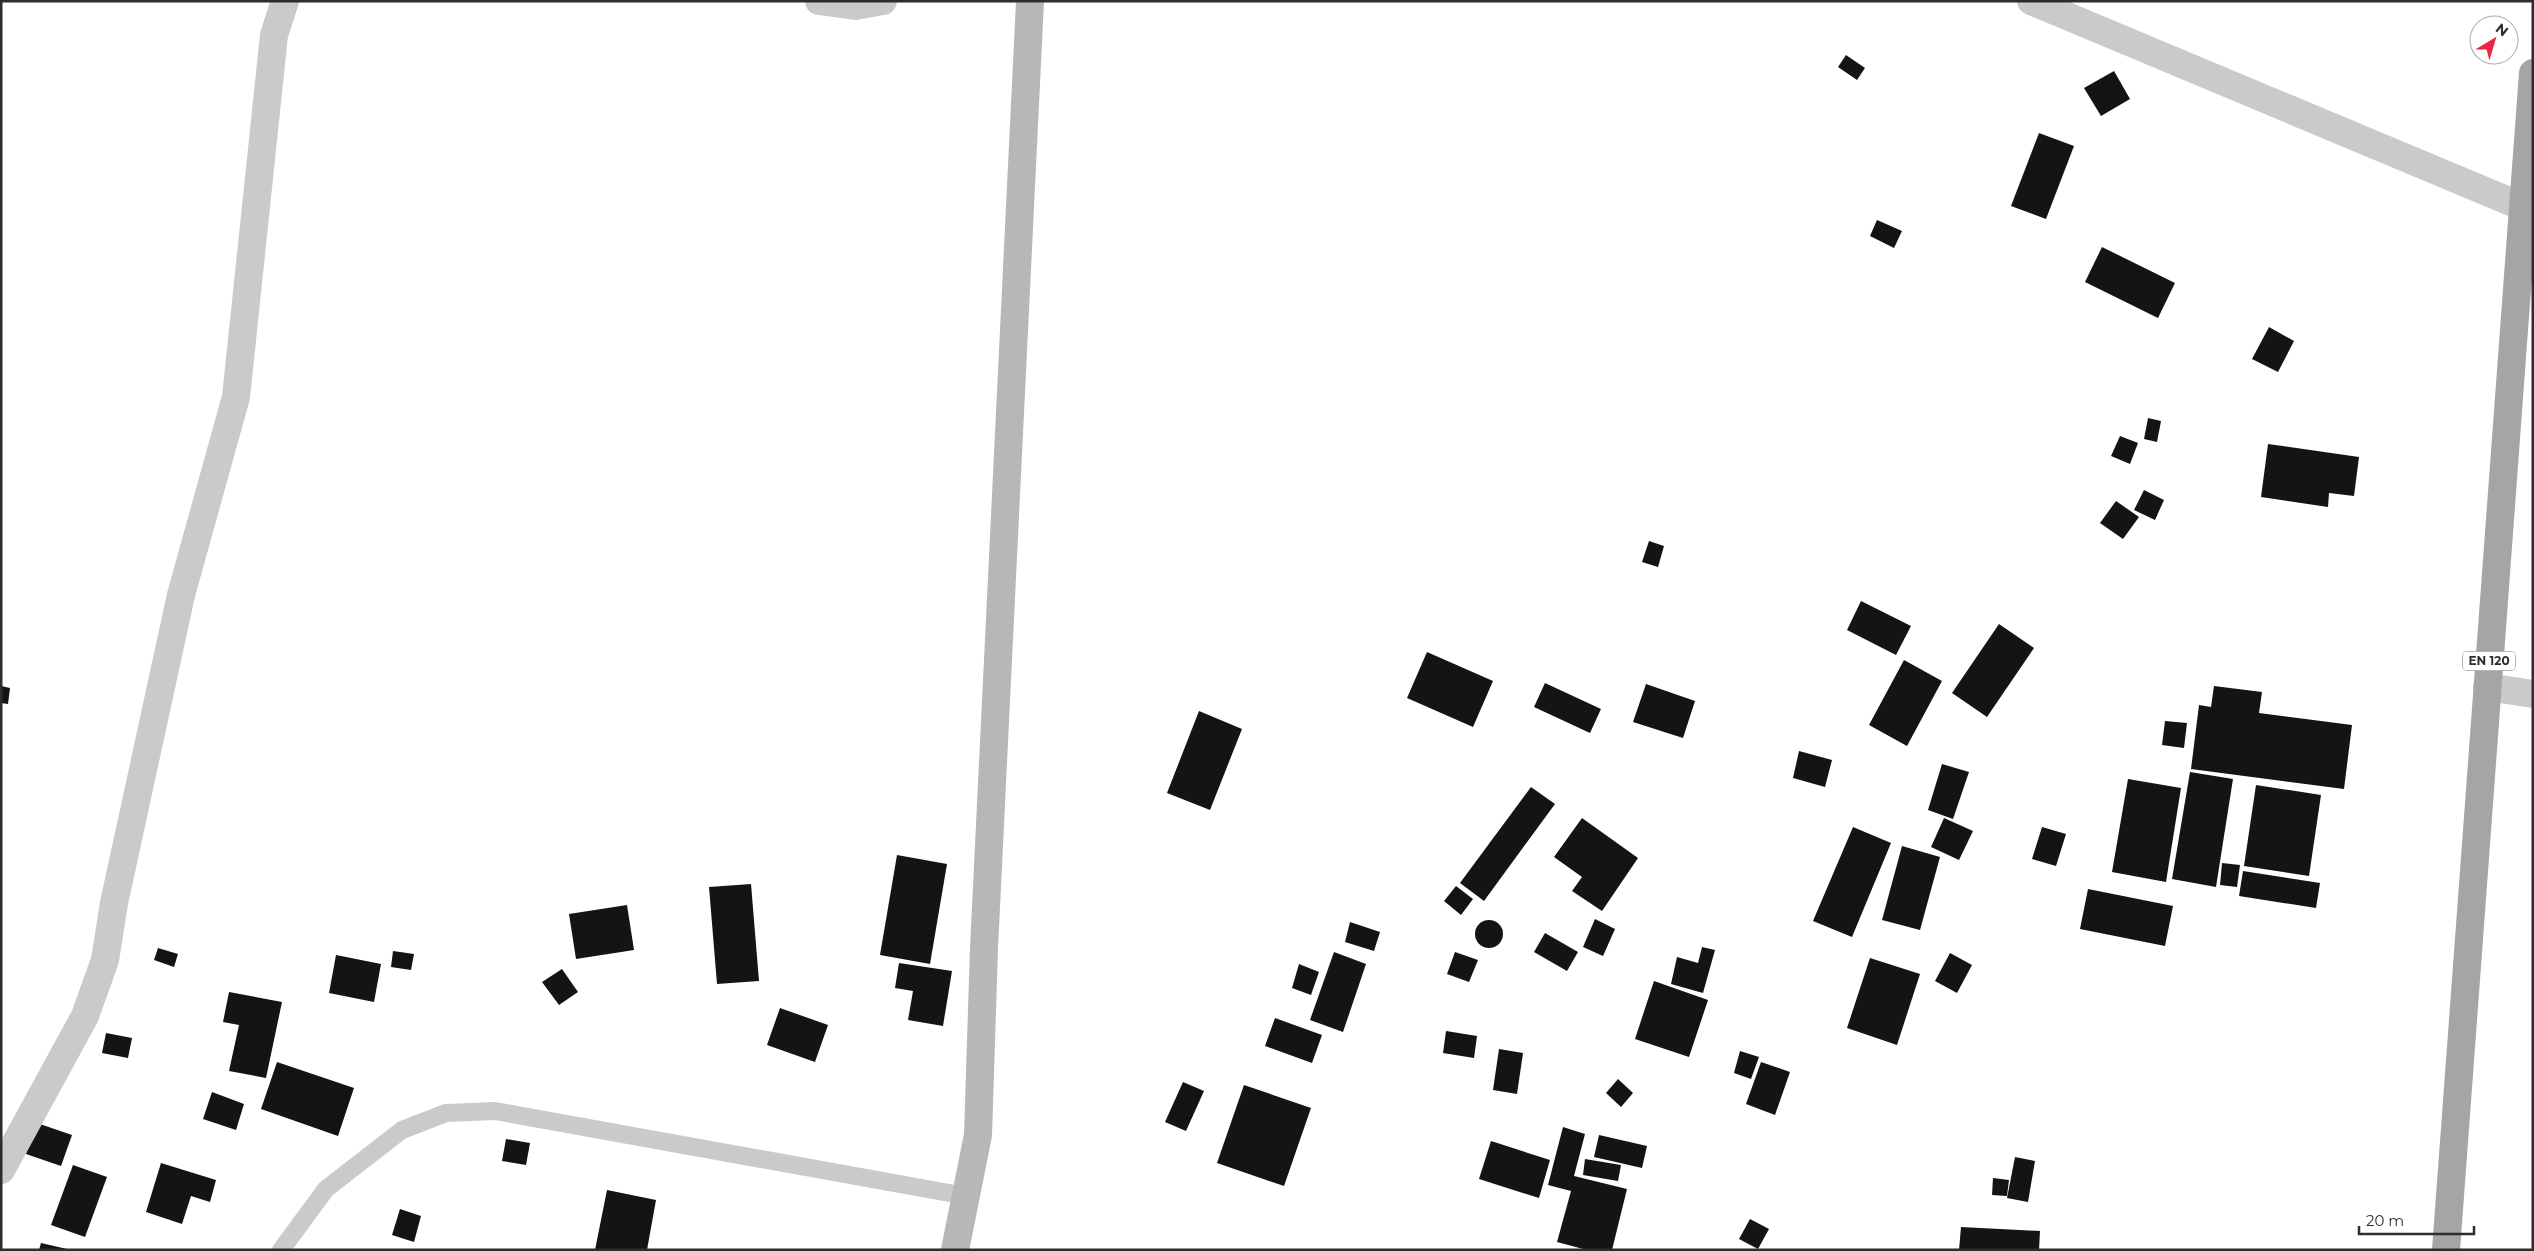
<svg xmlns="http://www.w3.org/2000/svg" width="2534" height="1251" font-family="Montserrat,sans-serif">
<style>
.building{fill:#141414}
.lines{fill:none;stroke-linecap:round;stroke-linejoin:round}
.lane{stroke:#cacaca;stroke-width:18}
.street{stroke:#cacaca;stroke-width:28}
.secondary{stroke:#b7b7b7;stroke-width:28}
.primary{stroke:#a5a5a5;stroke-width:28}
.labels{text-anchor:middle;stroke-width:5;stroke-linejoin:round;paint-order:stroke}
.shield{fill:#fff;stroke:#6c6c6c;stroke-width:1}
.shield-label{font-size:12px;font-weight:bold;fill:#2d2d2d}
</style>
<rect width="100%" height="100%" fill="#fff"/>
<g class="building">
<polygon points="1846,55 1865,68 1857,80 1838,67"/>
<polygon points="2114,71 2130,99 2101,116 2084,88"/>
<polygon points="2039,133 2074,146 2046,219 2011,206"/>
<polygon points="1877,220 1902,231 1894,248 1870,236"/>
<polygon points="2102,247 2175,283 2158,318 2085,282"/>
<polygon points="2269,327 2294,341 2278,372 2252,359"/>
<polygon points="2148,418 2161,421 2157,442 2144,439"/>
<polygon points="2120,436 2138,443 2130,464 2111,456"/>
<polygon points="2268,444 2359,457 2354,496 2329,493 2328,507 2261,497"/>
<polygon points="2144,490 2164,500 2155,520 2134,510"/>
<polygon points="2116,501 2139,517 2123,539 2100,523"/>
<polygon points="1649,541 1664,546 1658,567 1642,562"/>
<polygon points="1861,601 1911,626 1896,655 1847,630"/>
<polygon points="1999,624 2034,648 1987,717 1952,693"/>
<polygon points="1427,652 1493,681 1473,727 1407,698"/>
<polygon points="1904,660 1942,681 1907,746 1869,725"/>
<polygon points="1545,683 1601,709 1590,733 1534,707"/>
<polygon points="1646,684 1695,701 1683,738 1633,722"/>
<polygon points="1,686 10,688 8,704 1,703"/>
<polygon points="2214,686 2262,692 2259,713 2352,725 2344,789 2191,769 2199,705 2211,707"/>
<polygon points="1199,711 1242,729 1210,810 1167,793"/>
<polygon points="2165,721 2187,723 2184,748 2162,745"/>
<polygon points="1799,751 1832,760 1825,787 1793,778"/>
<polygon points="1942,764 1969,772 1953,819 1928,810"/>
<polygon points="2190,772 2233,779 2216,887 2172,879"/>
<polygon points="2128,779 2181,788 2166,882 2112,872"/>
<polygon points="2256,785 2321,795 2309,876 2244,866"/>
<polygon points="1531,787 1555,804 1484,901 1460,883"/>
<polygon points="1582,818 1638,858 1602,911 1572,891 1582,877 1554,857"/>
<polygon points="1944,818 1973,831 1959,860 1931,847"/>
<polygon points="1853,827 1891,843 1852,937 1813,921"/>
<polygon points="2042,827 2066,834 2056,866 2032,859"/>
<polygon points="1902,846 1940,857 1920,930 1882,920"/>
<polygon points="897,855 947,864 930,964 880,955"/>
<polygon points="2222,863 2240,865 2237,887 2220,885"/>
<polygon points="2243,871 2320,883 2316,908 2239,896"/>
<polygon points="751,884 759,981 717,984 709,887"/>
<polygon points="1456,886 1473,899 1461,915 1444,901"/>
<polygon points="2088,889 2173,906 2165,946 2080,929"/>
<polygon points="627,905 634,950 576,959 569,914"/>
<polygon points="1595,919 1615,929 1603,956 1583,947"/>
<circle cx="1489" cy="934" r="14"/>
<polygon points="1350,922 1380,932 1374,951 1345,942"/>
<polygon points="1545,933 1578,952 1567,971 1534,952"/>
<polygon points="1702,947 1715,950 1703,993 1671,984 1677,957 1698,963"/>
<polygon points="158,948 178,954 174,967 154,960"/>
<polygon points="393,951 414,954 411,970 391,967"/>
<polygon points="1334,952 1366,964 1343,1032 1310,1020"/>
<polygon points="1455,952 1478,960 1469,982 1447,974"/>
<polygon points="1950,953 1972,965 1957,993 1935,981"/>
<polygon points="336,955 381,964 374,1002 329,993"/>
<polygon points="1870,958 1920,974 1897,1045 1847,1028"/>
<polygon points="899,963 952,971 943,1026 908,1020 913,991 895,988"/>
<polygon points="1299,964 1319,972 1311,995 1292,988"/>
<polygon points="562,969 578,992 559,1005 542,982"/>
<polygon points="1654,981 1708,1000 1689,1057 1635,1039"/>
<polygon points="229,992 282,1002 266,1078 229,1071 239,1025 223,1022"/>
<polygon points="780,1008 828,1025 815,1062 767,1045"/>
<polygon points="1275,1018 1322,1035 1312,1063 1265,1046"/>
<polygon points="1446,1031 1477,1036 1474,1058 1443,1053"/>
<polygon points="106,1033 132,1038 128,1058 102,1053"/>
<polygon points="1499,1049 1523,1053 1517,1094 1493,1090"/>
<polygon points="1740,1051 1759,1057 1751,1079 1734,1073"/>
<polygon points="277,1062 354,1088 338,1136 261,1109"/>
<polygon points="1761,1062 1790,1072 1775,1115 1746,1104"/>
<polygon points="1618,1079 1633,1093 1621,1107 1606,1093"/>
<polygon points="1183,1082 1204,1091 1186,1131 1165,1122"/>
<polygon points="1244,1085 1311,1108 1284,1186 1217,1163"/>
<polygon points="212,1092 244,1104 236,1130 203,1119"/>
<polygon points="37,1123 72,1135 61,1166 26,1154"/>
<polygon points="1563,1127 1585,1134 1574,1176 1627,1189 1612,1250 1587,1250 1557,1242 1571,1191 1548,1185"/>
<polygon points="1599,1135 1647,1146 1642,1168 1594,1157"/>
<polygon points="506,1139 530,1143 526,1165 502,1161"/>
<polygon points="1491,1141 1550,1160 1539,1198 1479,1179"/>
<polygon points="2015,1157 2035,1161 2028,1202 2007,1198"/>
<polygon points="1585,1159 1621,1165 1618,1181 1583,1175"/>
<polygon points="161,1163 216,1180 210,1202 191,1196 182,1224 146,1212"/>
<polygon points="73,1165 107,1177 85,1237 51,1225"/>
<polygon points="1993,1178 2009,1180 2007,1196 1992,1195"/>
<polygon points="607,1190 656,1200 647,1250 595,1250"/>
<polygon points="400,1209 421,1216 414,1242 392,1235"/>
<polygon points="1750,1219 1769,1229 1758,1249 1739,1239"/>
<polygon points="1961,1227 2040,1231 2039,1250 1959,1250"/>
<polygon points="41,1243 67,1249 67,1250 39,1250"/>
</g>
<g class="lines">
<polyline class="lane" points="281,1250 326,1189 402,1130 446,1113 495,1111 966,1196"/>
<g class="street">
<polyline points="819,1 855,6 883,1"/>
<polyline points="2031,1 2523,207"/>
<polyline points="2487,687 2533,694"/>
<polyline points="1,1170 85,1016 105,960 114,903 181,595 236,397 274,35 285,1"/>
</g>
<polyline class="secondary" points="955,1250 978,1135 984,948 1030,1"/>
<polyline class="primary" points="2446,1250 2533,73"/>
</g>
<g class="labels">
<rect class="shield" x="2463" y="651.5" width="52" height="19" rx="4"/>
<g class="shield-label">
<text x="2489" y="665">EN 120</text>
</g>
</g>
<rect width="2534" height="1251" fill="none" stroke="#2d2d2d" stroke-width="5"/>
<g transform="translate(2494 40) rotate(38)"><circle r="24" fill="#ffffff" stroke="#ababab"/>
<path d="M0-4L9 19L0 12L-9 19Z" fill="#f12343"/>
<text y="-8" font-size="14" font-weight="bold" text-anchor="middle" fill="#2d2d2d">N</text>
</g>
<path d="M2359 1226v8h115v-8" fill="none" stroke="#2d2d2d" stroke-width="2.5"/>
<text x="2366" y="1226" font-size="15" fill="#2d2d2d" stroke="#ffffff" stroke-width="4" paint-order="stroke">20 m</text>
</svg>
